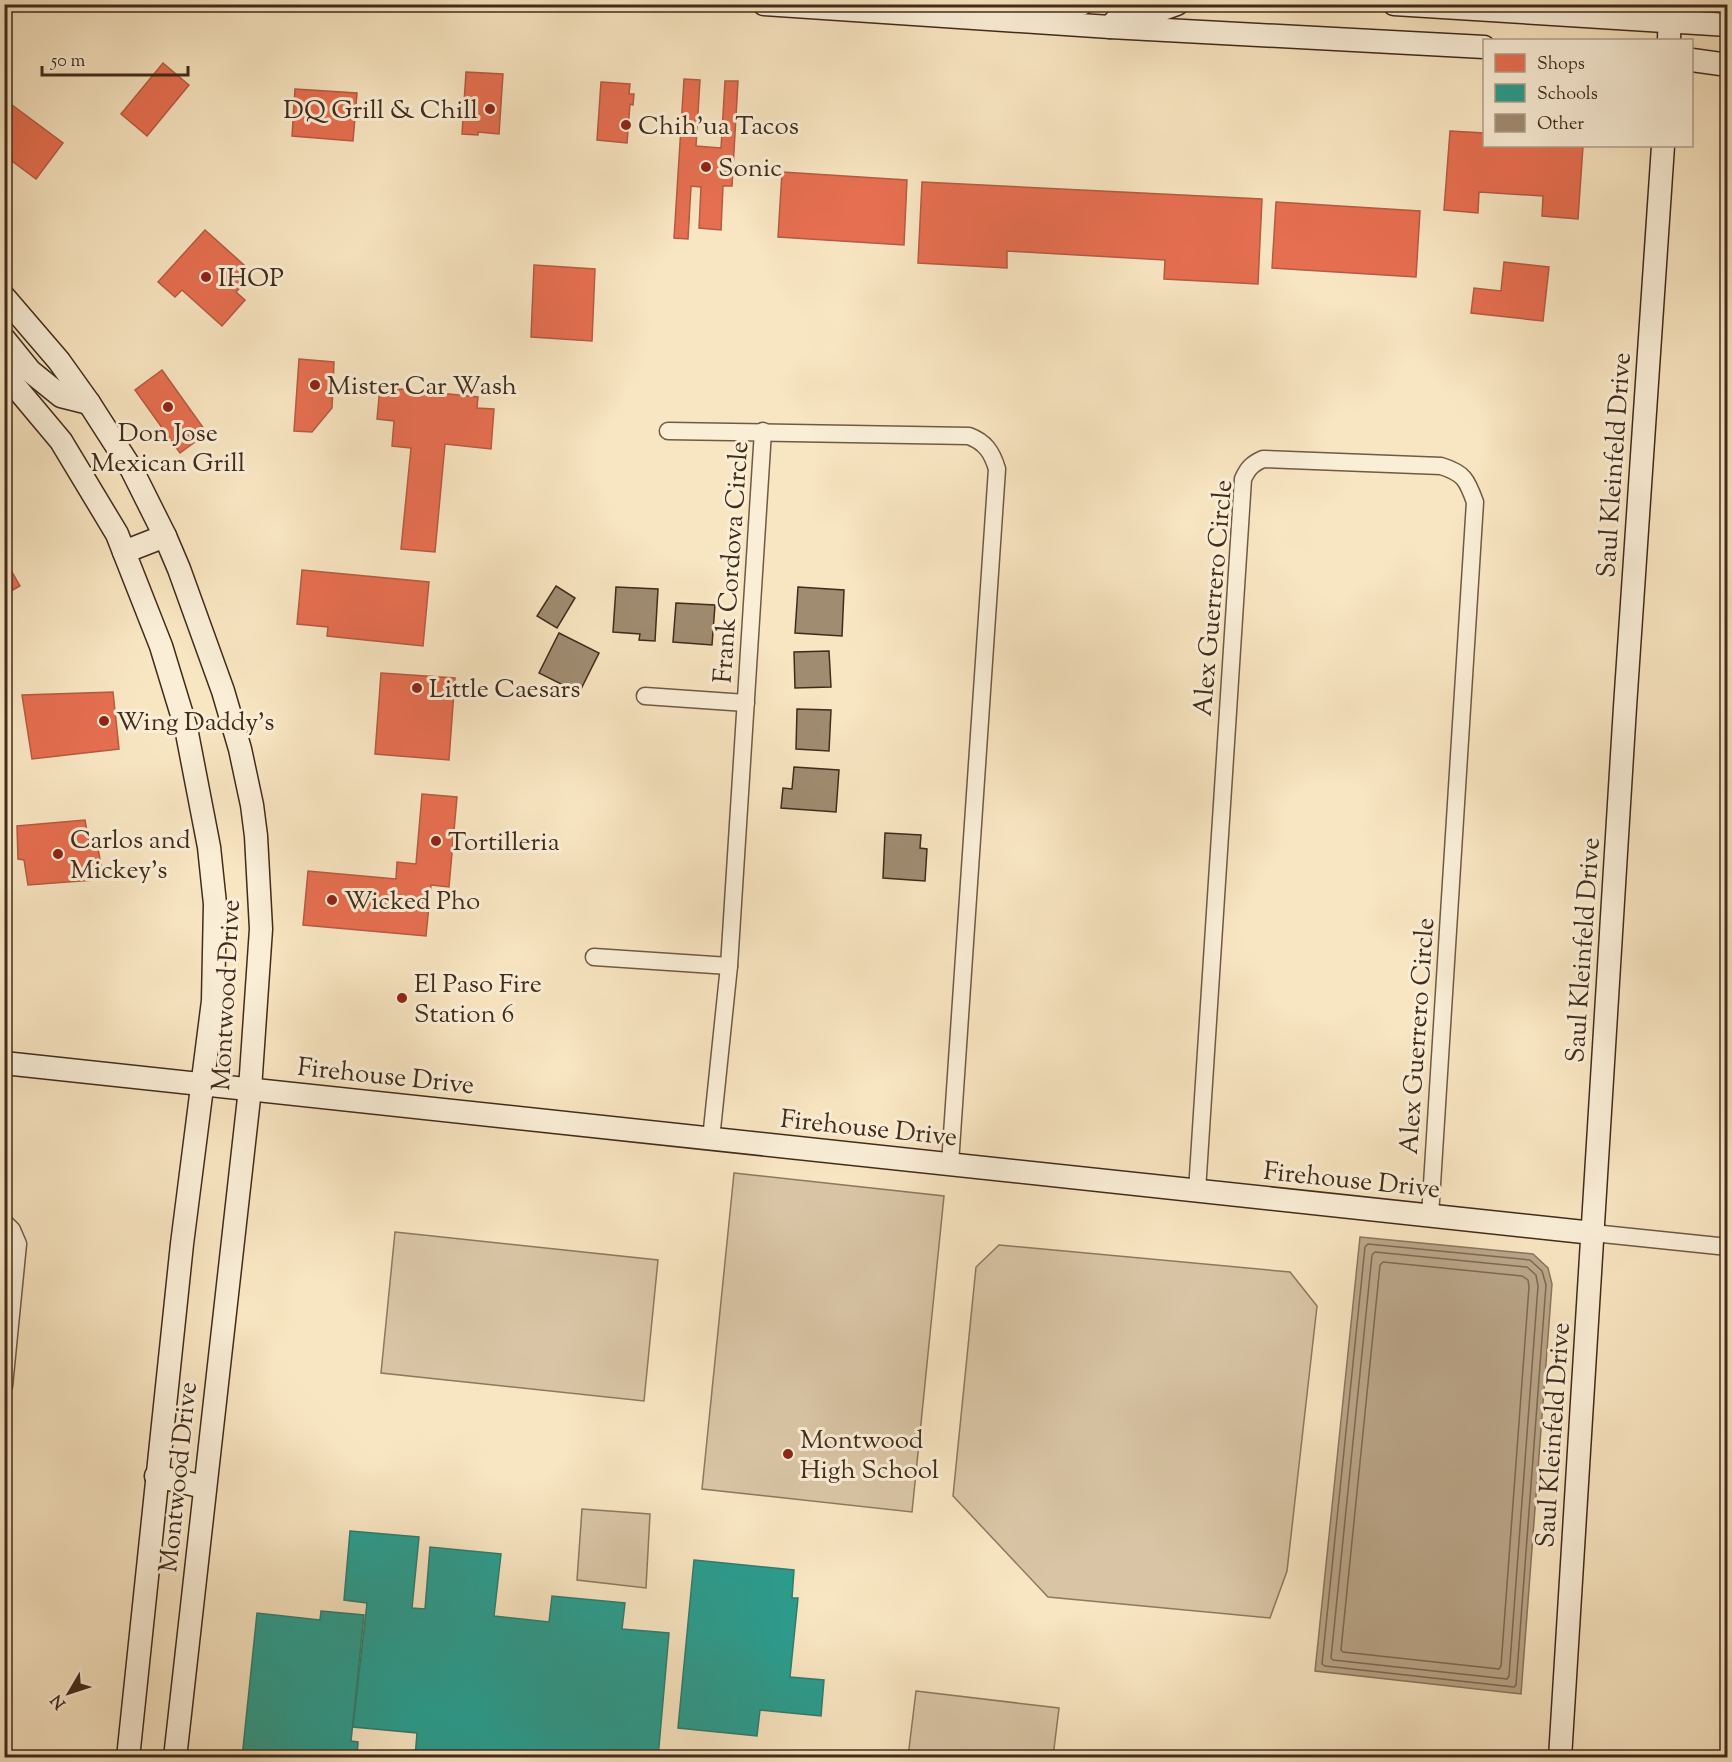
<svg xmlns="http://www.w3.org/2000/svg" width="1732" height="1762" font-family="'Sorts Mill Goudy',serif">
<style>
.green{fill:#d9c5a5;stroke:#8d7860;stroke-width:1.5}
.water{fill:#baa689;stroke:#8a755d;stroke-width:1.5}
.shops{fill:#e76f51;stroke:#b55b41;stroke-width:1.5}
.schools{fill:#2a9d8f;stroke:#317b6c;stroke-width:1.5}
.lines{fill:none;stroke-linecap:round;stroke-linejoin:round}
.shore{stroke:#7e6852;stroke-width:1.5}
.building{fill:#a08c71;stroke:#412b1b;stroke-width:1.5}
.street-casing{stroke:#6f5a44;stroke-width:19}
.secondary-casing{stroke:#412b1b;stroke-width:25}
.street{stroke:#faeed7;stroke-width:16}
.secondary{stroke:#faeed7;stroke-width:22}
.poi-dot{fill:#8f2418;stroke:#faeed7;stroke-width:2}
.labels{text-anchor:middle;stroke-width:6;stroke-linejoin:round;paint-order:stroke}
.poi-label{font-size:26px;fill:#412b1b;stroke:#faeed7;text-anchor:start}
.street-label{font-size:26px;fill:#412b1b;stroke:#faeed7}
</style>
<rect width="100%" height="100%" fill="#f8e5c1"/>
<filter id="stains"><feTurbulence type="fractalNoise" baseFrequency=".00333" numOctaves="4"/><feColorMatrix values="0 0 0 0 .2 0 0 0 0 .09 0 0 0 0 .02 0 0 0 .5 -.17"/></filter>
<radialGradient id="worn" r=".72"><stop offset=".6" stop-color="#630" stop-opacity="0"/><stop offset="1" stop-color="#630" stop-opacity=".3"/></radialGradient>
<g class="green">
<polygon points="734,1173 944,1196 912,1512 702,1489"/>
<polygon points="395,1232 658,1260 644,1401 381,1373"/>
<polygon points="999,1245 1290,1272 1317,1306 1287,1571 1270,1618 1048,1597 953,1496 976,1267"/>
<polygon points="582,1509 650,1514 646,1588 577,1580"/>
<polygon points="916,1691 1059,1708 1053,1757 908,1757"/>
</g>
<polygon class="water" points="1360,1237 1533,1254 1548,1268 1552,1284 1521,1694 1315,1671"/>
<g class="shops">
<polygon points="163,63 189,85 147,136 121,114"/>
<polygon points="466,72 503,74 499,134 478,132 478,135 462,134"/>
<polygon points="684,79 700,80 696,146 721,148 725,81 738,81 732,186 723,186 721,230 699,228 701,187 691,186 688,239 674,238"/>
<polygon points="601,82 630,84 629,94 634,94 633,105 630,104 627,143 597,140"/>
<polygon points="295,89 357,93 353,141 292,136"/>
<polygon points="4,99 63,143 36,179 4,155"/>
<polygon points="1450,131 1484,133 1484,146 1583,146 1578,219 1542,216 1543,196 1479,192 1478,213 1444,210"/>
<polygon points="782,172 907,180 904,245 778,237"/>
<polygon points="922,182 1262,199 1258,284 1164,279 1165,260 1007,251 1007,268 918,263"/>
<polygon points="1276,202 1420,211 1416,277 1272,268"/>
<polygon points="205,230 253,273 236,292 245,300 222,326 182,290 175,297 158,282"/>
<polygon points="1504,262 1549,267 1543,321 1471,313 1474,288 1501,291"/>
<polygon points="534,265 595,269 592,341 531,337"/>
<polygon points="299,359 334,362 332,408 312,432 294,431"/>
<polygon points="162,370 207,433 180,453 135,390"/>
<polygon points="380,387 478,397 477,408 494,409 491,449 445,444 435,552 401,549 411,448 392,446 394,421 377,419"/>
<polygon points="4,558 20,586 4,595"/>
<polygon points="302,570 429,582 423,646 327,636 328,627 297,624"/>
<polygon points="381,673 455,678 449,760 375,754"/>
<polygon points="113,692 119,749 32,759 22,695"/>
<polygon points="422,794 457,797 449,887 431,885 426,936 303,925 308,871 396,879 397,862 416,864"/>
<polygon points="85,820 90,849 98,848 101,865 93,865 94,880 28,885 24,860 18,859 17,826"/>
</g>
<g class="schools">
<polygon points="350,1531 419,1537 412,1608 425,1609 430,1547 501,1554 494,1616 549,1622 552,1596 625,1603 622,1629 669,1633 658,1758 600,1755 600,1758 415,1758 417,1733 353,1727 367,1603 344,1600"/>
<polygon points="694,1560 794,1570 792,1598 798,1598 790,1677 824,1680 821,1716 760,1710 757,1736 678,1728"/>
<polygon points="321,1611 364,1615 351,1741 358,1742 357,1758 242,1758 257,1613 320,1620"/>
</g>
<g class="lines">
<g class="shore">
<polygon points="1368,1244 1530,1260 1542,1271 1546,1285 1516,1685 1514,1687 1325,1666 1322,1664 1365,1247"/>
<polygon points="1375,1252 1527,1267 1536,1275 1538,1286 1509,1676 1507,1679 1333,1660 1331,1658 1372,1255"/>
<polygon points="1383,1262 1522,1276 1528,1280 1529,1287 1501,1666 1499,1669 1343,1652 1341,1650 1380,1265"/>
</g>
</g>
<g class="building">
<polygon points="556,586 575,598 557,628 537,616"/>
<polygon points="616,587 658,589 655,641 639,640 640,634 613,632"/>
<polygon points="798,587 844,590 842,636 795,633"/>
<polygon points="676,603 715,605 712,645 673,642"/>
<polygon points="559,633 599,653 579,693 539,673"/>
<polygon points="829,651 831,687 795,688 794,652"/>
<polygon points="797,709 831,710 829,751 796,749"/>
<polygon points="794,767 839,770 836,812 781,808 783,788 792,789"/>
<polygon points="885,833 921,835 920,848 927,849 925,881 883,878"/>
</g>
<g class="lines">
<defs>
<g id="street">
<path d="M668,431L969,436C985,442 992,452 997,469L950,1164"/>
<polyline points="645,696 746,703"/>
<polyline points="594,957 729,966"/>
<polyline points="711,1139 729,966 763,431"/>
<path d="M1197,1191L1243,479C1248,468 1252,464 1263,459L1441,466C1464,473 1467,480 1475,502L1430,1216"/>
<polyline points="4,1222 12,1230 18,1244 4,1386"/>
<polyline points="1593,1233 1728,1247"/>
</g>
<g id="secondary">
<polyline points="764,4 1110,27 1484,47"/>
<polyline points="1394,4 1728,25"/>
<polyline points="1025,6 1069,7 1081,4"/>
<polyline points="1110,27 1119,17 1129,10 1163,9 1177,4"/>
<polyline points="1669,40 1670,4"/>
<polyline points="1692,60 1728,65"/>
<polyline points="4,297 59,361 89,403 132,470 165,536 179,569 223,691 240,749 252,805 256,836 261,929 250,1089 175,1758"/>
<polyline points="4,339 30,371 61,396 89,403"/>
<polyline points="4,373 61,441 117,534 124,552 161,646 186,728 209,847 215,904 213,1001 182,1244 128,1758"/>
<polyline points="124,552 165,536"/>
<polyline points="4,1063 1593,1233"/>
<polyline points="156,1476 204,1487"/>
<polyline points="1560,1758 1625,707 1663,146"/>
</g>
</defs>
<use href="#street" class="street-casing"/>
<use href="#secondary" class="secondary-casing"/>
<use href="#street" class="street"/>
<use href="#secondary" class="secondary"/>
</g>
<g class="poi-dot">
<circle cx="490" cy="109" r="6"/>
<circle cx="626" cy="125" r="6"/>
<circle cx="706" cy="167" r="6"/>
<circle cx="206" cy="277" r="6"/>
<circle cx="315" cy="385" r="6"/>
<circle cx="168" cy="407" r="6"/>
<circle cx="417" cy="688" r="6"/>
<circle cx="104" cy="721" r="6"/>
<circle cx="436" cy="841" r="6"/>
<circle cx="58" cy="854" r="6"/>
<circle cx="332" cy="900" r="6"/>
<circle cx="402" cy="998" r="6"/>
<circle cx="788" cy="1454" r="6"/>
</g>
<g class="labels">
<g class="poi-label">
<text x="478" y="118" text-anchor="end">DQ Grill &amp; Chill</text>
<text x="638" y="134">Chih'ua Tacos</text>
<text x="718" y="176">Sonic</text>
<text x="218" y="286">IHOP</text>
<text x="327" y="394">Mister Car Wash</text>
<text x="168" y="441" text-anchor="middle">Don Jose<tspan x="168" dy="30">Mexican Grill</tspan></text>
<text x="429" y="697">Little Caesars</text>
<text x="116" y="730">Wing Daddy's</text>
<text x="70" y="848">Carlos and<tspan x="70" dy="30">Mickey's</tspan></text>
<text x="448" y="850">Tortilleria</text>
<text x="344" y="909">Wicked Pho</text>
<text x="414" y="992">El Paso Fire<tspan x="414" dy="30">Station 6</tspan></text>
<text x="800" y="1448">Montwood<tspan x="800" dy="30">High School</tspan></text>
</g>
<g class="street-label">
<text transform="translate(1613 465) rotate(-86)" y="9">Saul Kleinfeld Drive</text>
<text transform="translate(730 562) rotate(-86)" y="9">Frank Cordova Circle</text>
<text transform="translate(1212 598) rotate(-85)" y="9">Alex Guerrero Circle</text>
<text transform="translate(1582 950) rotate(-86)" y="9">Saul Kleinfeld Drive</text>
<text transform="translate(225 995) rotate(-87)" y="9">Montwood Drive</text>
<text transform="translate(1416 1036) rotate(-86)" y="9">Alex Guerrero Circle</text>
<text transform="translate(386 1075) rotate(6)" y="9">Firehouse Drive</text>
<text transform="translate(869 1127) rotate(6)" y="9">Firehouse Drive</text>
<text transform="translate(1352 1179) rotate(6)" y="9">Firehouse Drive</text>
<text transform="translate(1552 1435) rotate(-86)" y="9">Saul Kleinfeld Drive</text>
<text transform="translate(177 1477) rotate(-84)" y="9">Montwood Drive</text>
</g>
</g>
<rect width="1732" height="1762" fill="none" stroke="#f8e5c1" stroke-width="24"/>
<rect x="6" y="6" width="1720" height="1750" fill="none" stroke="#412b1b" stroke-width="3"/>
<rect x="12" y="12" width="1708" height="1738" fill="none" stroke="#412b1b" stroke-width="1.5"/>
<rect x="1483" y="39" width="210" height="108" fill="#faeed7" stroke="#b0a08c" stroke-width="1.5"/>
<rect x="1495" y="54" width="30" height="18" fill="#e76f51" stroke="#b0a08c" stroke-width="1.5"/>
<text x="1537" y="69" font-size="18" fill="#412b1b">Shops</text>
<rect x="1495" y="84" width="30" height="18" fill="#2a9d8f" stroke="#b0a08c" stroke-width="1.5"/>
<text x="1537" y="99" font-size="18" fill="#412b1b">Schools</text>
<rect x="1495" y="114" width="30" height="18" fill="#a08c71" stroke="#b0a08c" stroke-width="1.5"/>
<text x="1537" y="129" font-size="18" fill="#412b1b">Other</text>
<g transform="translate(69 1693) rotate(231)" stroke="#faeed7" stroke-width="4.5" paint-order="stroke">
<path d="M0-4.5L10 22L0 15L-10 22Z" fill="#412b1b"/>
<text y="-9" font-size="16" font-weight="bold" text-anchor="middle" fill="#412b1b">N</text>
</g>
<path d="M42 66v9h146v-9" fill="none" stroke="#412b1b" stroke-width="3"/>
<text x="51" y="66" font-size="18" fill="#412b1b" stroke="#faeed7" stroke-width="4.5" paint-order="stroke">50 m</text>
<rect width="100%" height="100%" filter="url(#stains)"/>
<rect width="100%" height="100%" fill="url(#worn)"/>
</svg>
